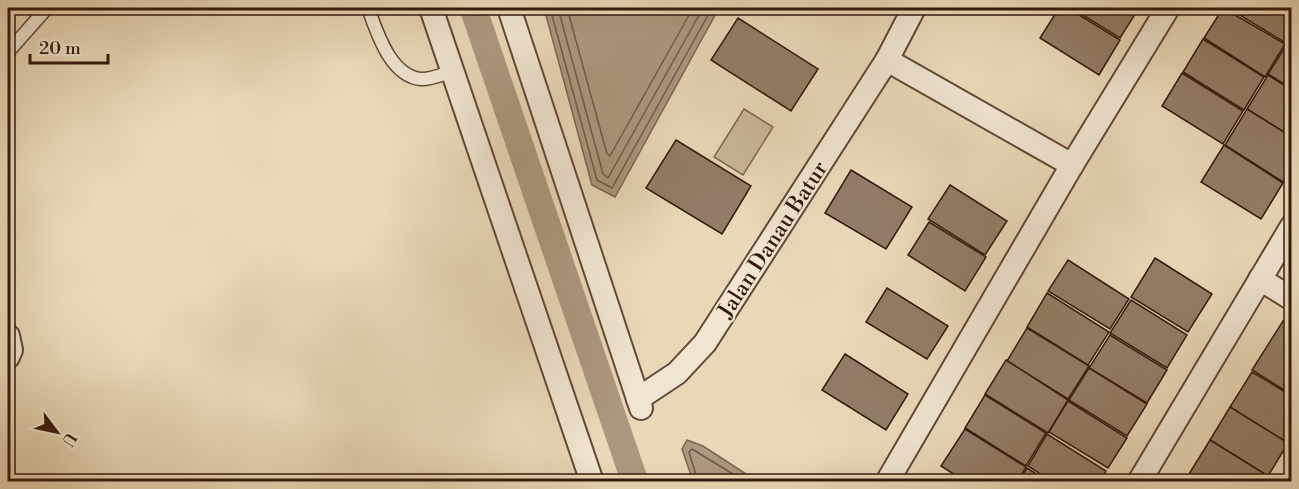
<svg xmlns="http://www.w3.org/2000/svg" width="1299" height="489" font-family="'Libre Bodoni',serif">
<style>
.green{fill:#cbb89c;stroke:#806854;stroke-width:1.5}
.water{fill:#ac977f;stroke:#7c6451;stroke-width:1.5}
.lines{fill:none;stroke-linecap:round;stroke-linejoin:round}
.shore{stroke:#705846;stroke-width:1.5}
.canal{stroke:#ac977f;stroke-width:27}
.building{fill:#937c66;stroke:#34180d;stroke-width:1.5}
.service-casing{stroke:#624838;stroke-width:15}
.minor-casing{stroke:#624838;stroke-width:26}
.service{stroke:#f1e6d2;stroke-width:12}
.minor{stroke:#f1e6d2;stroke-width:22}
.labels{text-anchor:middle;stroke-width:4.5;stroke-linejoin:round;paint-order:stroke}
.street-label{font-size:22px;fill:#34180d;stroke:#f1e6d2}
</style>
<rect width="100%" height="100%" fill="#ead9b9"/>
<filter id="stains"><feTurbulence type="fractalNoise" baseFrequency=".00333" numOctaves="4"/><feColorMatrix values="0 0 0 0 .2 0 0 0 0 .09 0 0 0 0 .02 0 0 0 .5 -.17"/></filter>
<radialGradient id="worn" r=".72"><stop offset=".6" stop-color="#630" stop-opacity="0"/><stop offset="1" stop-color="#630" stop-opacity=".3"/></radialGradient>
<polygon class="green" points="744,109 773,127 743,175 714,157"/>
<g class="water">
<polygon points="544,8 719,8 615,197 592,185"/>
<polygon points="687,440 703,446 757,481 693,481 682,449"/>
</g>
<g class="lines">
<g class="shore">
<polyline points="550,8 597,180 612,188 712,8"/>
<polyline points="558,8 603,174 608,178 703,8"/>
<polyline points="567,8 607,154 610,156 693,8"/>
<polyline points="698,482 689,452 692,449 746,482"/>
</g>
<polyline class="canal" points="473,8 635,482"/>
</g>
<g class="building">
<polygon points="1059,8 1068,8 1120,40 1099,75 1040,38"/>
<polygon points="1071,8 1139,8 1120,38"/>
<polygon points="1223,8 1285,44 1265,77 1204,38"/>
<polygon points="1228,8 1292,8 1292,34 1286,43"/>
<polygon points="738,18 818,69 791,111 711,60"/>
<polygon points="1203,39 1264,77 1244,110 1183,72"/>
<polygon points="1289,41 1292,43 1292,89 1268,74"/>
<polygon points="1182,73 1243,111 1223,144 1162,106"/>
<polygon points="1268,75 1292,90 1292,137 1247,109"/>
<polygon points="1247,109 1292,137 1292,168 1283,182 1225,145"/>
<polygon points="676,140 751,186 722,234 646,188"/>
<polygon points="1224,145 1283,183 1261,219 1201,182"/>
<polygon points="851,170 912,207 886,249 825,213"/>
<polygon points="950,185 1007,221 985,255 928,219"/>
<polygon points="929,222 986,257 965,291 908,255"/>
<polygon points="1155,258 1212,294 1188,332 1131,297"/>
<polygon points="1068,260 1129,299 1110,329 1048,291"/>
<polygon points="887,288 948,326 927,359 866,322"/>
<polygon points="1047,293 1109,332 1088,365 1027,327"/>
<polygon points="1131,300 1187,335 1167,368 1110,333"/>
<polygon points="1283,321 1292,326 1292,395 1252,370"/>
<polygon points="1027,328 1089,366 1068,399 1007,361"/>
<polygon points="1110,335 1167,370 1147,403 1089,368"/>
<polygon points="845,354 908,394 886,430 822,390"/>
<polygon points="1006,360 1068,400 1048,433 985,394"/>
<polygon points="1089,368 1147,404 1127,436 1069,400"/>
<polygon points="1252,372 1292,396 1292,438 1288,443 1230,407"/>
<polygon points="985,395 1046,433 1026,466 965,428"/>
<polygon points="1068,401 1127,438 1108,468 1049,432"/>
<polygon points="1230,407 1288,443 1268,476 1210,440"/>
<polygon points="965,429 1026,467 1017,482 966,482 941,466"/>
<polygon points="1047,434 1106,471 1100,482 1053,482 1028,466"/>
<polygon points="1210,440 1268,476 1265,482 1201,482 1189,474"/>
<polygon points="1027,468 1049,482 1018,482"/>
</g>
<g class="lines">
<defs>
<g id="service">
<path d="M368,8C377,32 390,76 421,79C430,80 443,74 453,71"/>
<polyline points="8,52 47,8"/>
</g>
<g id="minor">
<polyline points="431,8 592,482"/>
<polyline points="509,8 641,408"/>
<polyline points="887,60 1072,165"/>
<polyline points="1260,279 1292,299"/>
<polyline points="8,336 11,350 8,357"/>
<polyline points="638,399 677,373 705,343 887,60 914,8"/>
<polyline points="887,482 1072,165 1168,8"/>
<polyline points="1139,482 1292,226"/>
</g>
</defs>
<use href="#service" class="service-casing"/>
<use href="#minor" class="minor-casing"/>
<use href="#service" class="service"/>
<use href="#minor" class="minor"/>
</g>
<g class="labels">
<g class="street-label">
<text transform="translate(772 239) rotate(-57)" y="8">Jalan Danau Batur</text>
</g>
</g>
<rect width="1299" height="489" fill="none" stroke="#ead9b9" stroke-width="30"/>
<rect x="9" y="9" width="1281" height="471" fill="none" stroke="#34180d" stroke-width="3"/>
<rect x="15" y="15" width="1269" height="459" fill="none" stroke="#34180d" stroke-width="1.5"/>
<g transform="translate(57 432) rotate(122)" stroke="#f1e6d2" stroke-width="4.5" paint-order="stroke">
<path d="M0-4.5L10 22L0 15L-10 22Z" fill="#34180d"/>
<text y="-9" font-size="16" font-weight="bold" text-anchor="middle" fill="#34180d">U</text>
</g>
<path d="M30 54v9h78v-9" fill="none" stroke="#34180d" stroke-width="3"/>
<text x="39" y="54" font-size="18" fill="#34180d" stroke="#f1e6d2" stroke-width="4.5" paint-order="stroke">20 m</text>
<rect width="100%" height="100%" filter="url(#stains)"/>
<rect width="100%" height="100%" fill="url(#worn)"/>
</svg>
